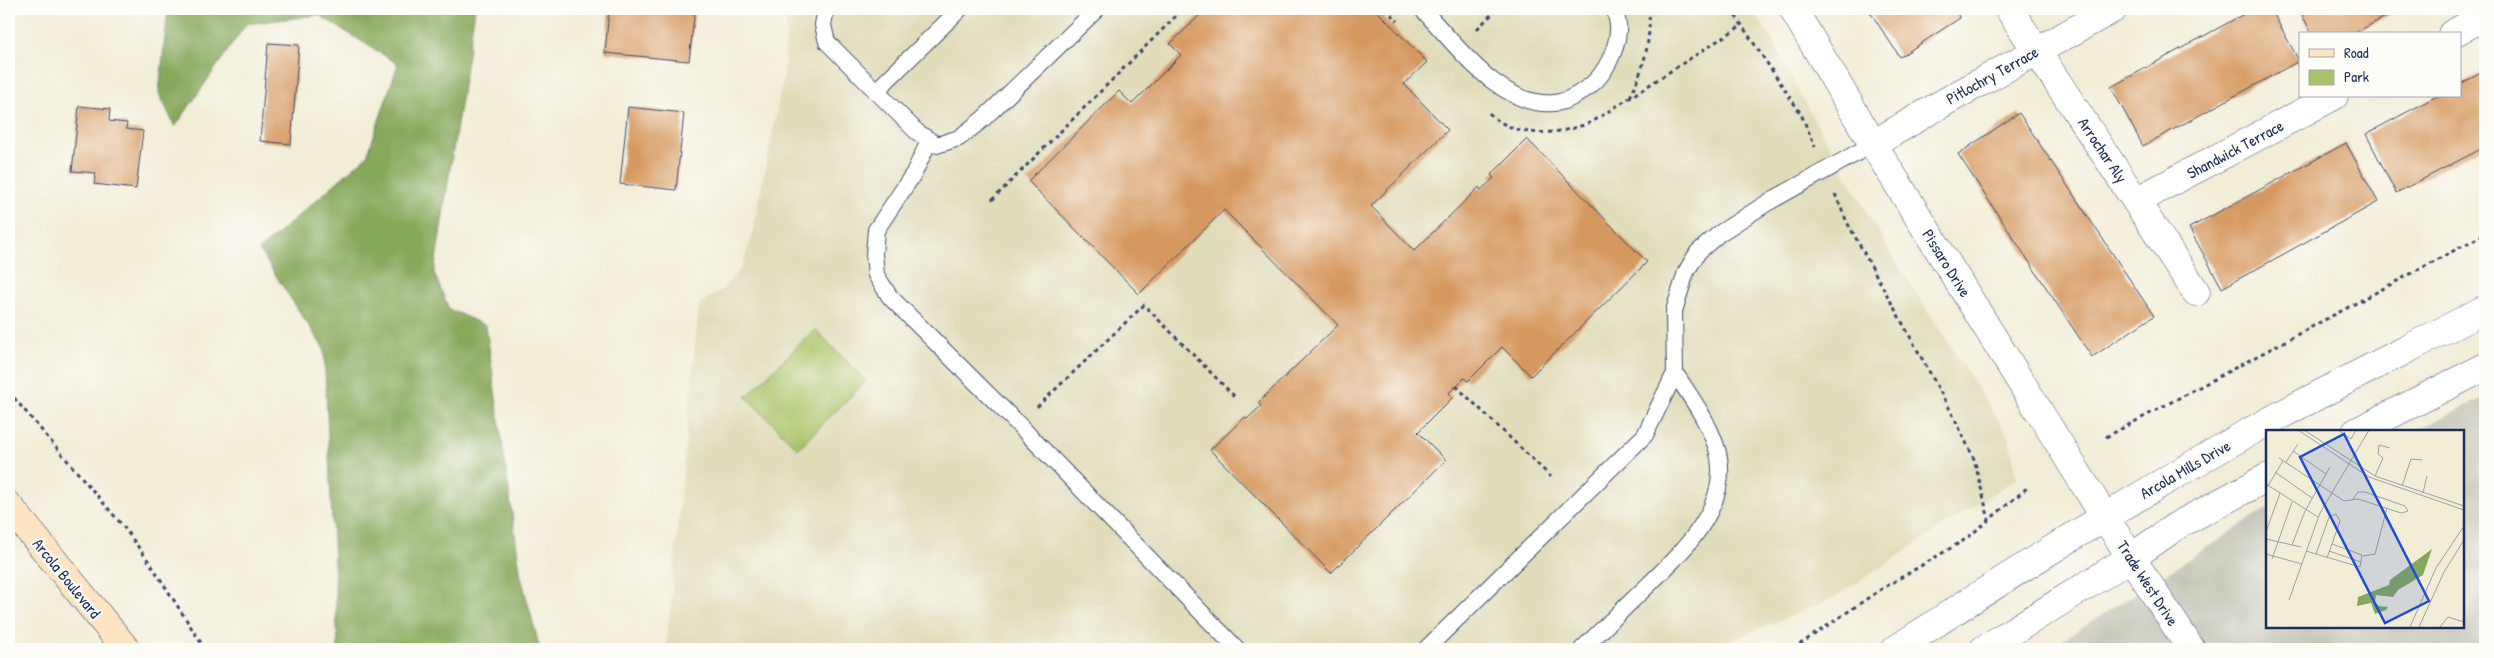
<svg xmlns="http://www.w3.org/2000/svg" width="2494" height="658" font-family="'Patrick Hand',sans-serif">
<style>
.built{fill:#e1dcba}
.industrial{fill:#c5c5b8}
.green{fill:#aac368;stroke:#627963}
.forest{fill:#87a95c;stroke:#516c5d}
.building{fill:#d5985f}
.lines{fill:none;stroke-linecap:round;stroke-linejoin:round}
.service-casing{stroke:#3b4c70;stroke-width:18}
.minor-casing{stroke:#3b4c70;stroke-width:29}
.tertiary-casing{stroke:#3b4c70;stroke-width:29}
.secondary-casing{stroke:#3b4c70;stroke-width:29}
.path{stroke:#3b4c70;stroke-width:3;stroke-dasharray:4 4;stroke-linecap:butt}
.service{stroke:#fff;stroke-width:16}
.minor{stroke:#fff;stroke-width:28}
.tertiary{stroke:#fff;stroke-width:28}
.secondary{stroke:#fde5c4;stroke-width:28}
.labels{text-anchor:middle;stroke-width:4.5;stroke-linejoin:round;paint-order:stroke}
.street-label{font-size:16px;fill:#1b2f5e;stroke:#fdfcf7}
.inset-road{fill:none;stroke:#9ca1a7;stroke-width:1}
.view{fill:#1d4ed8;fill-opacity:0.15;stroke:#1d4ed8;stroke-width:2.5}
.inset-edge{fill:none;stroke:#1b2f5e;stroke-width:2.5}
</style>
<rect width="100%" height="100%" fill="#fdfcf7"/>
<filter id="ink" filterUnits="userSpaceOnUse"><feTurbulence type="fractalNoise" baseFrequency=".02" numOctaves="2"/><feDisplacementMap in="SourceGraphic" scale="10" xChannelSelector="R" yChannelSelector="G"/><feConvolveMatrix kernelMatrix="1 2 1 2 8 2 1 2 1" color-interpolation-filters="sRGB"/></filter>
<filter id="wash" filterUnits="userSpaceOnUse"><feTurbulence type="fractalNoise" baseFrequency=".0096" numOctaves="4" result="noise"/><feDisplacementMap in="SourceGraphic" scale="20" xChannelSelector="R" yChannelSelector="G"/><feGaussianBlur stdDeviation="1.12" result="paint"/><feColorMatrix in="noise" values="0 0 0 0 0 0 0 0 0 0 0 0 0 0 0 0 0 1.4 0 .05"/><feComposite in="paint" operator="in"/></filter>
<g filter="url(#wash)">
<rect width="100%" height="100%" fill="#f2edd7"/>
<polygon class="built" points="787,9 1751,9 1769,34 1803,100 1892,255 2009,437 2017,478 1834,598 1728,642 1722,649 666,649 699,304 721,290 742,267 752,236 784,73"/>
<polygon class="industrial" points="2485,397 2485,649 2049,649 2268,508 2268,627 2463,627 2463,432 2413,432"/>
<polygon class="green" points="815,329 866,381 798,449 746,397"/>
<polygon class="forest" points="168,9 475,9 434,273 449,309 486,326 521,577 540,649 338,649 324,349 259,250 367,156 398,64 319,15 246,24 175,127 159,93"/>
<g id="blocks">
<g class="building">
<polygon points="609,9 695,9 689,61 605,53"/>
<polygon points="1206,9 1375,9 1427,62 1404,84 1448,130 1371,206 1414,251 1479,187 1481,190 1494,178 1491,175 1527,139 1647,262 1531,376 1502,347 1468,381 1464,378 1449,393 1453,397 1418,432 1446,460 1331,573 1210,450 1245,417 1247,419 1261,406 1258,403 1338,325 1224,210 1139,294 1028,181 1119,91 1132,104 1181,55 1170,44"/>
<polygon points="1868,9 1954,9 1960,18 1900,57"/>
<polygon points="2253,9 2271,9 2299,61 2143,146 2111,87"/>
<polygon points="2299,9 2400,9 2353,34 2312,34"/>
<polygon points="268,43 299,45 291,144 260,141"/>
<polygon points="2485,71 2485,147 2396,193 2366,134 2437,96 2460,96 2460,84"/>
<polygon points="79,106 110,109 109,121 127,123 126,129 143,131 136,189 94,184 96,173 72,171"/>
<polygon points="628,107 684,113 676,190 620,184"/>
<polygon points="2019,113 2154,316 2092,357 1958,154"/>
<polygon points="2346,143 2378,202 2222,288 2189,228"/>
</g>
</g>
</g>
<g filter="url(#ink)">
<use href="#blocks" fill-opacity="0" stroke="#3b4c70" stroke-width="1"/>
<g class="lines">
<defs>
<g id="service">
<polyline points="826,9 823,25 827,42 917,132 937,145 959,138 983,119 1097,9"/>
<path d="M1422,9C1456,44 1500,108 1554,103C1568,102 1580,93 1591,85C1605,74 1617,49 1618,31C1619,24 1616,16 1615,9"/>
<polyline points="877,90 960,9"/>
<polyline points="929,141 914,173 876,230 874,254 876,275 890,297 1019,425 1237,649"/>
<polyline points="1426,649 1645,435 1675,373 1674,311 1686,272 1698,252 1720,233 1767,203 1873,144"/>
<path d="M1582,649C1602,630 1622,610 1642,591C1679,555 1736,505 1716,446C1707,419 1690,396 1675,373"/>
</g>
<g id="minor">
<polyline points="1793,9 1873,144 2104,516 2191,649"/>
<polyline points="2009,9 2196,292"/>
<polyline points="2452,34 2485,16"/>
<polyline points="1873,144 1950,99 2113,9"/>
<polyline points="2136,201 2334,96"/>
</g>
<g id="tertiary">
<polyline points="2356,432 2485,367"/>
<path d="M1896,649C2010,574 2125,503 2244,435C2323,391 2405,351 2485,309"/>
<polyline points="1984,649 2132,557 2178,525 2268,477"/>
</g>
<polyline id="secondary" points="9,506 126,649"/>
</defs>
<use href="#service" class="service-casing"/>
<use href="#minor" class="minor-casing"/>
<use href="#tertiary" class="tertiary-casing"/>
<use href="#secondary" class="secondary-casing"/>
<g class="path">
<polyline points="1385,9 1398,21"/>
<polyline points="1731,9 1801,114 1815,147"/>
<polyline points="1477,29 1497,9"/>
<path d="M1630,97C1644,68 1651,41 1649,9"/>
<path d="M1489,113C1516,140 1559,135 1592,122L1742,25"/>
<polyline points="1835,194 1847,222 1953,415 1974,459 1989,520"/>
<polyline points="992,200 1183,9"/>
<polyline points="1456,386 1551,477"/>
<polyline points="9,392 123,526 152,566 205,649"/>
<polyline points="1037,407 1144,305 1237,399"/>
<polyline points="2106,437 2485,234"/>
<polyline points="1793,649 1880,590 1966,539 2027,488"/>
</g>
<use href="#service" class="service"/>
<use href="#minor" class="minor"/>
<use href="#tertiary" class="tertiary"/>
<use href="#secondary" class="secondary"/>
</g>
</g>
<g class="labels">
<g class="street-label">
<text transform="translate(1992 75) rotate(-29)" y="6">Pitlochry Terrace</text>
<text transform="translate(2235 149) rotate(-28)" y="6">Shandwick Terrace</text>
<text transform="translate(2103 150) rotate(56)" y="6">Arrochar Aly</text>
<text transform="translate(1947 263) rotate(58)" y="6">Pissaro Drive</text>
<text transform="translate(2185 469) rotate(-30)" y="6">Arcola Mills Drive</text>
<text transform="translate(67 578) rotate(51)" y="6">Arcola Boulevard</text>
<text transform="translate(2148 583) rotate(57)" y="6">Trade West Drive</text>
</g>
</g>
<g transform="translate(2266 430)">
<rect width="198" height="198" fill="#f2edd7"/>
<path d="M166,119L157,145L132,160L127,167L110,165L109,172L113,176L122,177L120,180L109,184L105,173L91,176L92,167L123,155L124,150Z" fill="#87a95c"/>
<path class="inset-road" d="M32,0L103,47L198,80M38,0L109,46L198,76M72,0L85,9L90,0M27,21L60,44M13,28L78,71L92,69L135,83L142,81L139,76L99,62H92L87,69M20,32L32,14M9,42L46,68M109,46L117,28L112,24L113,15L124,18M0,54L52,87M136,56L145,29L156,30M0,59L17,31M157,63L161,46M0,102L14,63M0,109L35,117M26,115L39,81L64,37M40,121L94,137L96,125L66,114M63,121L95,132M0,124L36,134M50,124L63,87L70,84L74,91L61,128M97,126L109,124L121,78M6,129L26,72M23,170L54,83L103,0M144,197L170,138L198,96M153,197L178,142L198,110M174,197L182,187L198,192"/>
<path class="view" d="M78,4L163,171L119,193L34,27Z"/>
<rect width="198" height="198" class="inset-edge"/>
</g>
<rect width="2494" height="658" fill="none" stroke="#fdfcf7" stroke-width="30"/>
<rect x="2299" y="32" width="162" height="65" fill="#fdfcf7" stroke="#a3aaba"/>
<rect x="2309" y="49" width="25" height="8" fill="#fde5c4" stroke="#a3aaba"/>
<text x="2344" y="58" font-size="15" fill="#1b2f5e">Road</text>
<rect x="2309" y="70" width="25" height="15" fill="#aac368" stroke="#a3aaba"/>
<text x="2344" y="82" font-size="15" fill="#1b2f5e">Park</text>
</svg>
